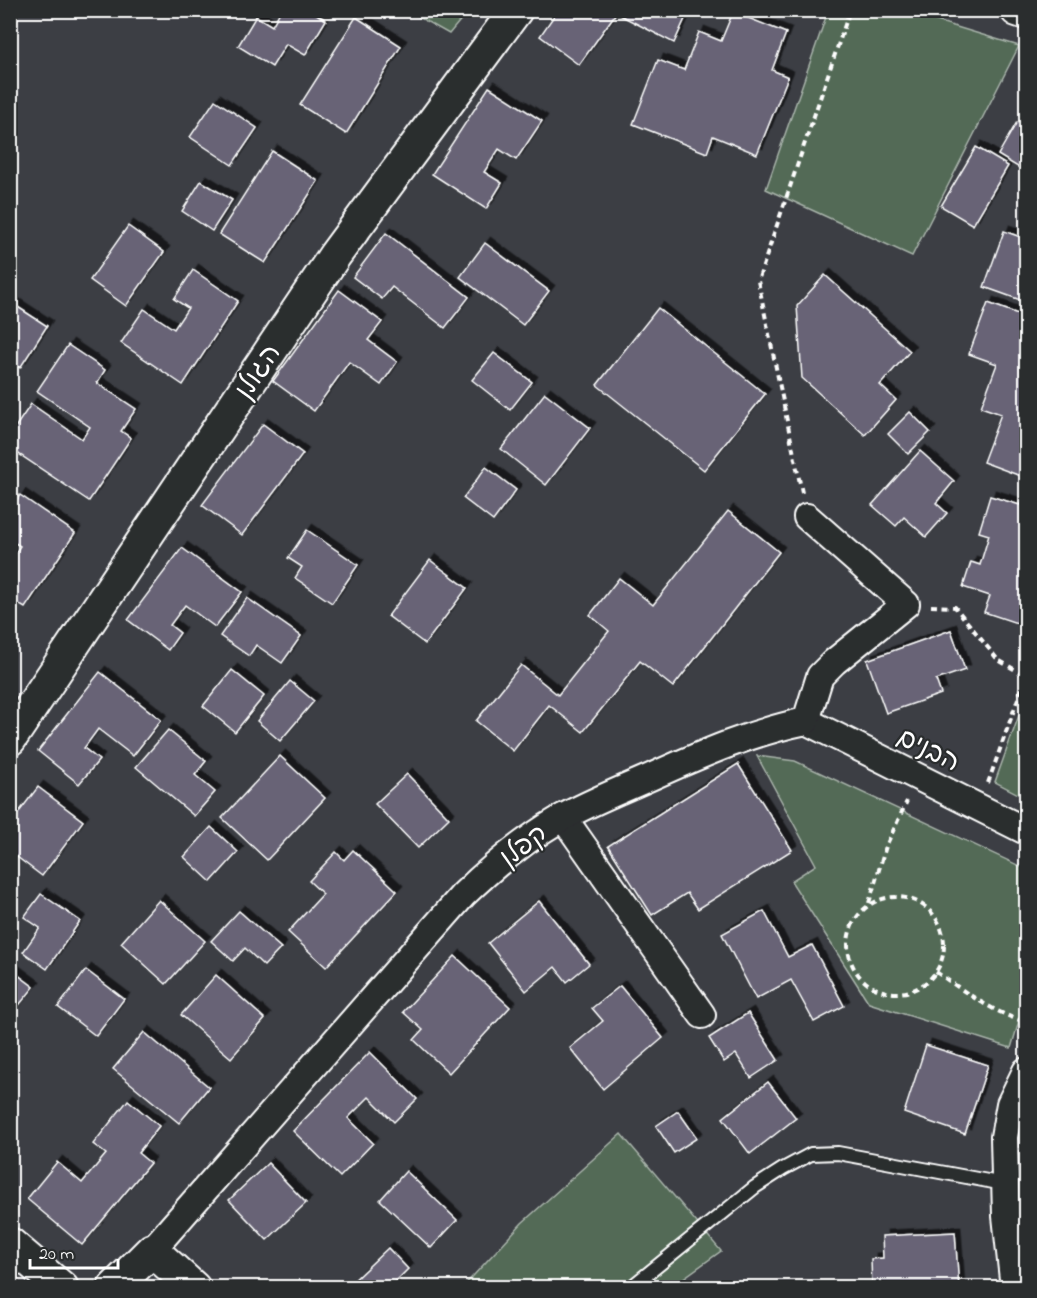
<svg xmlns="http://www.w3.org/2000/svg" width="1037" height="1298" font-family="'Indie Flower','Playpen Sans Hebrew',sans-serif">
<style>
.green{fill:#536a57;stroke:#a9b4ab;stroke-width:1.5}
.building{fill:#676476;stroke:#fff;stroke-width:1.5;filter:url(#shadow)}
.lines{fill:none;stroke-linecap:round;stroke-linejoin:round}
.service-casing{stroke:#fff;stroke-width:16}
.minor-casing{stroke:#fff;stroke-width:30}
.tertiary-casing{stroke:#fff;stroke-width:36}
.path{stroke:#fff;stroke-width:4;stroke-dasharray:6 4.5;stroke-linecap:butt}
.service{stroke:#2a2d2e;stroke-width:12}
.minor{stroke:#2a2d2e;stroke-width:26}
.tertiary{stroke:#2a2d2e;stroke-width:32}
.labels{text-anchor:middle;stroke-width:4.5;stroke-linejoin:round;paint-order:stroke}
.street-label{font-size:27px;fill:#fff;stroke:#2a2d2e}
</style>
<defs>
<filter id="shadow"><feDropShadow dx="5.5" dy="-5.5" stdDeviation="0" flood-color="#0009"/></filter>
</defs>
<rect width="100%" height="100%" fill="#3c3e44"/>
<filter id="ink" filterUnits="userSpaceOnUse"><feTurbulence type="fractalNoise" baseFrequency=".0167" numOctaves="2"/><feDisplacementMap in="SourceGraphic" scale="12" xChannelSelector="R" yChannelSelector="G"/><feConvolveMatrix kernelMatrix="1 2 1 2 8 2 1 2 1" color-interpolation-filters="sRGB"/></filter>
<g filter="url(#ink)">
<g class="green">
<polygon points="408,11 468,11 449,34"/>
<polygon points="828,11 904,11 1019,46 912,256 766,189"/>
<polygon points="1026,696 1026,798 995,782"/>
<polygon points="757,756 795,761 1026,869 1026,998 1011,1048 869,1003 791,881 816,865"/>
<polygon points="621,1134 721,1251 671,1287 462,1288 522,1223"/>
</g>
<g class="building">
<polygon points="281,10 310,10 326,20 305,55 286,44 272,67 238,46 256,16 272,26"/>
<polygon points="558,10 689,10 674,43 616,13 579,65 540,36"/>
<polygon points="733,12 786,33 772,70 788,77 757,154 713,136 707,153 633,124 658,60 684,70 699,32 721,41"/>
<polygon points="356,17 401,46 346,134 300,105"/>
<polygon points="489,87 542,121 516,160 499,149 484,172 502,183 486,209 432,174"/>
<polygon points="215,100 257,128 232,165 190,137"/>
<polygon points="1017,122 1026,127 1026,172 998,155"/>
<polygon points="976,147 1008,166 973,225 941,206"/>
<polygon points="272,151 318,181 265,263 219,234"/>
<polygon points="201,181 232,200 212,231 182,211"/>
<polygon points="128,226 164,252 126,306 90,280"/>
<polygon points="1004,231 1026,239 1026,302 984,287"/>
<polygon points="386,233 469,297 445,328 392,287 382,299 353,277"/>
<polygon points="485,243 549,291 523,325 460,277"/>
<polygon points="193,270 238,301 183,385 121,343 144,309 174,329 188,308 174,299"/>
<polygon points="825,275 910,351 880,385 896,400 865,435 802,378 797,306"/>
<polygon points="339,290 382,322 368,340 397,362 381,385 349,362 314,411 273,381"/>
<polygon points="10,302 47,326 20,368 10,362"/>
<polygon points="988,303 1026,317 1026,348 1020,364 1026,367 1026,414 1022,427 1026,429 1026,478 983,462 1001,414 981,407 997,364 969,354"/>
<polygon points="658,308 765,394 704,470 597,385"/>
<polygon points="68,345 105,370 97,383 136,409 121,431 131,438 89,501 10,448 10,435 31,404 82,439 90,427 37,391"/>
<polygon points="494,353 532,382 510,410 472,380"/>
<polygon points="545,393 590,428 546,485 501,449"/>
<polygon points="910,412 930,432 908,454 888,434"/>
<polygon points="263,424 303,454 242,535 202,505"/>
<polygon points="920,451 954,481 936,503 947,513 926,537 904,517 896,526 872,505"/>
<polygon points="486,467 516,490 493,521 463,498"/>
<polygon points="1023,494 1026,495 1026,626 984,612 990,596 963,587 971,562 980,565 989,535 979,532 990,496 1020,505"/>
<polygon points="20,495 75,533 25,608 10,599 10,561 20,546 10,540 10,510"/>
<polygon points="728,511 779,552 673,687 640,661 583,732 549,705 513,751 476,721 521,665 558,695 609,631 590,615 619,578 653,605"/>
<polygon points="307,530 358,565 332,603 295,578 302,567 288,558"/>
<polygon points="182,548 242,592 215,627 185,605 170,625 180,633 168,650 128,620"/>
<polygon points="430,560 467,588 425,644 388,616"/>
<polygon points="247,598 301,636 282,663 256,645 249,656 220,636"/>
<polygon points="951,630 965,670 936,680 941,694 886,713 867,660"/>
<polygon points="232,670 264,696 235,732 203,706"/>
<polygon points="100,672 161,720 133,756 98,729 84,748 99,760 79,784 38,751"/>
<polygon points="290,681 314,701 280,741 257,721"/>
<polygon points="168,730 206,761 195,775 215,792 194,816 136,767"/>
<polygon points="280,756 325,798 267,860 222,818"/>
<polygon points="738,764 792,850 698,909 687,893 652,915 608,846"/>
<polygon points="407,774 449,818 418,848 375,804"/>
<polygon points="38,787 83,821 42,876 13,854 10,857 10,818 13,820"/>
<polygon points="211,827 238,852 211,882 184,857"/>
<polygon points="353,850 397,891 326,967 288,932 323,894 309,881 336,852 344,860"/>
<polygon points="41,894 80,921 47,969 23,952 40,928 24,917"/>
<polygon points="159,900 205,941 166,984 121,943"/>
<polygon points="539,901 589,964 567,982 555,967 526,991 488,943"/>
<polygon points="239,911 281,948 264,966 245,948 233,961 211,941"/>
<polygon points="764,911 788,957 812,945 844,1006 814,1022 791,980 756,999 722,934"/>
<polygon points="455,956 510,1007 449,1073 414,1040 423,1030 403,1012"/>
<polygon points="10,969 34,987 10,1016"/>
<polygon points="86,970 124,999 96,1036 58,1007"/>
<polygon points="216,975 265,1019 231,1058 181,1015"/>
<polygon points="620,986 663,1038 603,1089 570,1048 603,1021 592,1008"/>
<polygon points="748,1013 778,1060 751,1078 736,1054 724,1062 709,1038"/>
<polygon points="144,1032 209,1087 179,1123 113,1069"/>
<polygon points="926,1045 988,1065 965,1134 904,1113"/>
<polygon points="370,1052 417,1099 394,1122 369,1097 348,1118 373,1143 340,1177 293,1131"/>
<polygon points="768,1082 796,1118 750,1154 723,1118"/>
<polygon points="128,1100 159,1126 138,1153 150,1163 82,1245 27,1199 57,1162 82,1183 106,1154 93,1144"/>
<polygon points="678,1111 697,1138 674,1153 656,1126"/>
<polygon points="268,1163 306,1203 267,1240 229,1200"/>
<polygon points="406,1171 457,1220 431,1248 380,1200"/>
<polygon points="955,1232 959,1288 872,1288 871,1259 883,1258 882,1236"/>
<polygon points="388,1248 408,1269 392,1285 394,1288 346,1288"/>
</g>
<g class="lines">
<defs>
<polyline id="service" points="630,1288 755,1187 783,1169 811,1154 838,1153 1004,1184"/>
<g id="minor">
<polyline points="806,721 1026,831"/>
<polyline points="563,817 702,1015"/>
<path d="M152,1250L463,895C493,866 524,840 560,819C590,802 624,789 655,775C704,753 753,732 806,721L820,676L834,662L906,604L807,517"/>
<polyline points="1014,1288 1006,1216 1004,1137 1010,1104 1026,1071"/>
</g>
<g id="tertiary">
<polyline points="1017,10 1026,13"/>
<polyline points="10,739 335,255 516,10"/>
<polyline points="10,1244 62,1288"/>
<polyline points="114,1288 152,1250 194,1288"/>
</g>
</defs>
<use href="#service" class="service-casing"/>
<use href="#minor" class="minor-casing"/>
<use href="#tertiary" class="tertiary-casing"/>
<g class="path">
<polyline points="802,493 758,281 850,10"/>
<polyline points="931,606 955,607 998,660 1026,676"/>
<polyline points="988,783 1026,676"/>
<circle cx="896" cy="945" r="48"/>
<polyline points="869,903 886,846 907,801"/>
<path d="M936,972C964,991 993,1013 1026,1022"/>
</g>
<use href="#service" class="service"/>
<use href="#minor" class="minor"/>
<use href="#tertiary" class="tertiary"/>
</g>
</g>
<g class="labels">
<g class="street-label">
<text transform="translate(257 371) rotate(-56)" y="9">הגולן</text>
<text transform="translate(929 749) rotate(26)" y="9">הבנים</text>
<text transform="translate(523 845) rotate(-36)" y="9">קפלן</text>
</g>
</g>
<rect width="1037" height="1298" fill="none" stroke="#2a2d2e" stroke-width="36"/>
<rect x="18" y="18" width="1001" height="1262" fill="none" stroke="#fff" stroke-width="2" filter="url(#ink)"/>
<path d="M30 1259v9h88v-9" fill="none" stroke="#ffffff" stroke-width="3"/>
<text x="39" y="1259" font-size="18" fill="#ffffff" stroke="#2a2d2e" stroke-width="4.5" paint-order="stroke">20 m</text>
</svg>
